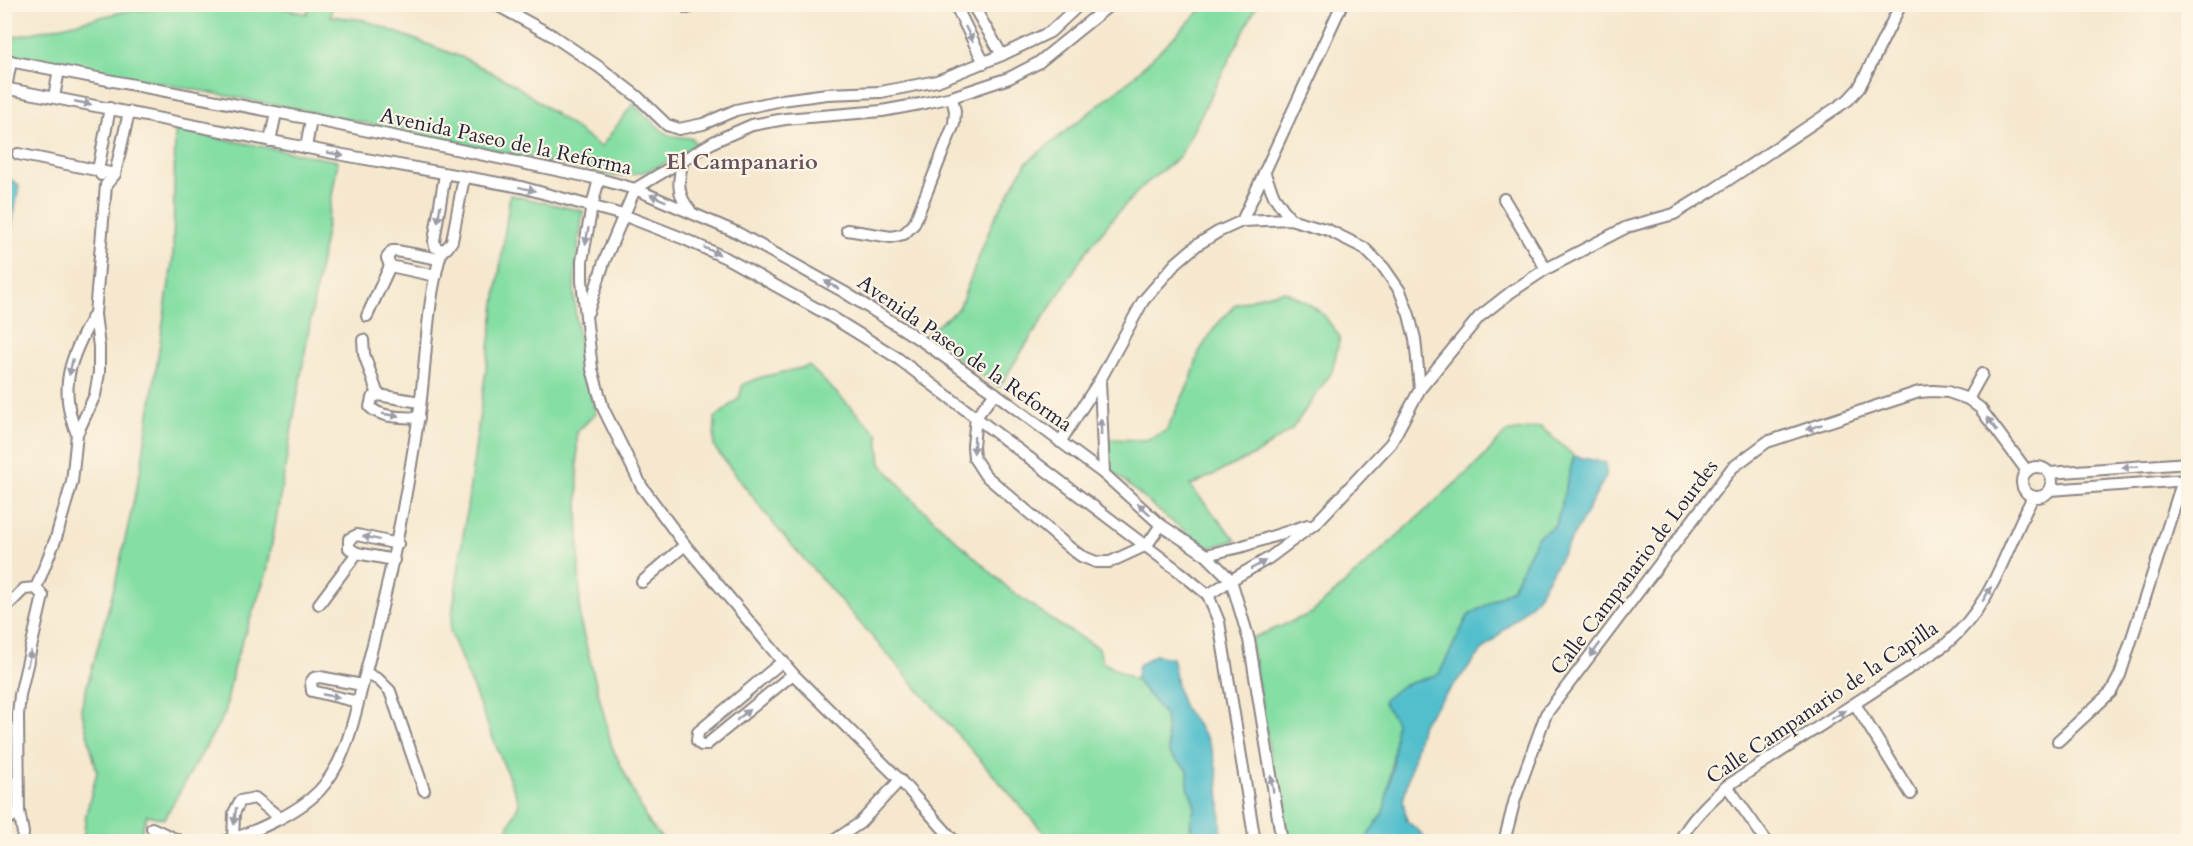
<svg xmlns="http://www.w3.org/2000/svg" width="2193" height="846" font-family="Cardo,serif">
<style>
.green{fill:#85dea4;stroke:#548070;stroke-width:1.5}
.water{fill:#53bfcc;stroke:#3a7084;stroke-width:1.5}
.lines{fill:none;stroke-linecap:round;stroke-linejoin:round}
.minor-casing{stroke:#8c8585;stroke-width:14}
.minor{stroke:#fff;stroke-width:10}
.oneway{fill:#9c9ca7}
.labels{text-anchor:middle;stroke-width:4.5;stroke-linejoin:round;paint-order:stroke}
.street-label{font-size:21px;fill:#22223b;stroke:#fcf5e5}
.neighbourhood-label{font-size:22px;font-weight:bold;fill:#67505d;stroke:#fcf5e5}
</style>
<rect width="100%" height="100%" fill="#fcf5e5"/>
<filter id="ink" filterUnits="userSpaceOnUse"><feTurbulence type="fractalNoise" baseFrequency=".0167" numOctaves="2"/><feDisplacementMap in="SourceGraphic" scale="12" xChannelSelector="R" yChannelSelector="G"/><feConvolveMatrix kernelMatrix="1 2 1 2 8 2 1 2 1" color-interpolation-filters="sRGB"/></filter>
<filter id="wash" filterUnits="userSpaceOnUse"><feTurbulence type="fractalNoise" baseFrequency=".008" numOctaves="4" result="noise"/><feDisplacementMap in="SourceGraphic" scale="24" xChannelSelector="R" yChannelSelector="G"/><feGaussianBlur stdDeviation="1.35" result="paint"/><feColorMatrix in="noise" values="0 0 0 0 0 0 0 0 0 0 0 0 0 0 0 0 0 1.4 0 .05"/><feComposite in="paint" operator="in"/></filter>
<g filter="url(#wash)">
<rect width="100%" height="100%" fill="#f6e8cf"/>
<g class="green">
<polygon points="1207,4 1257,5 1180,156 1143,186 1113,218 1085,253 999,387 925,335 959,308 993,221 1026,163 1129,81"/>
<path d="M270,5L307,14L309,5H333L330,16L364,20L466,59L515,85L601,147L633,104L665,133L671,136L692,138L696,145C667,163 650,175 615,176L313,112L5,54V26L10,38L127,11L189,6Z"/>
<polygon points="175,130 338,161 267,572 234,665 225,713 164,819 147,815 138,841 83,841 86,814 97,772 81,708 115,584 141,468 173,257"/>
<path d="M510,195L583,211C579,243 572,276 575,308C578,344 586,379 596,413L577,432L580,621L612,747L648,822L664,841H502L519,803L450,631Z"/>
<polygon points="1284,291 1306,302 1323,314 1340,337 1332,372 1292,429 1256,454 1190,486 1236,540 1209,548 1166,517 1110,469 1108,439 1146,440 1166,431 1191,379 1199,352 1216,326 1235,305 1261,296"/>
<polygon points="809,366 878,434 881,464 917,504 1009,589 1058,624 1099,648 1102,662 1136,680 1165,715 1169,754 1188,770 1188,786 1195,806 1190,824 1192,841 1051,841 776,527 714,447 715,418 739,398 743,384 762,377"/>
<path d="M1541,427L1574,456L1556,525L1537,537L1512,589L1468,616L1439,674L1402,686C1396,727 1393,769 1384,810C1381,822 1368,829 1367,841H1285L1250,639L1312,613L1481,460L1505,433Z"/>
</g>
<g class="water">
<polygon points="5,176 19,185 5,267"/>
<polygon points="1574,456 1606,463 1606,476 1578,528 1535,600 1482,651 1422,723 1403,801 1407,821 1420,832 1425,841 1367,841 1368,835 1383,813 1393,766 1396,722 1383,701 1402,686 1439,674 1468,616 1512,589 1537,537 1556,525"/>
<path d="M1155,655L1172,658C1177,676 1175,689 1184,707C1191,720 1205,731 1210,745C1221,773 1220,812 1222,841H1192L1191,820L1195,806L1188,786V770L1169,754L1165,715L1136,680L1139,665Z"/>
</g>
</g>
<g filter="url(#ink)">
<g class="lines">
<defs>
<g id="minor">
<polyline points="495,4 553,36 599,67 638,97 667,125 679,129 703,124 736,110 782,100 827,94 881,92 937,81 1002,55 1050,32 1080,4"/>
<polyline points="955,4 984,63"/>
<polyline points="972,4 1002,55"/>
<polyline points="687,8 699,4"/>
<polyline points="4,60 311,119 599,179 635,189 738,233 844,292 922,341 995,393 1104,474 1161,525 1206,555 1231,580 1249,640 1282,842"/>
<polyline points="4,88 338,154 521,187 623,215 682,238 726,258 830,316 896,357 1180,572 1208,595 1219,622 1255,842"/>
<polyline points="6,88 11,61"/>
<polyline points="54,97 59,70"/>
<polyline points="270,141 276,113"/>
<polyline points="306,148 311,119"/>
<polyline points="18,154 115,174"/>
<path d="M683,160C678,180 676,194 690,210"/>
<polyline points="1264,172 1274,196 1290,219"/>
<polyline points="101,175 98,170 110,108"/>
<polyline points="599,179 592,206 582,261 582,281 592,369 603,408 642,487 685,545 793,674 900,780 955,842"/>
<polyline points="1504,199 1546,269"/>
<polyline points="1242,221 1342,4"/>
<polyline points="847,230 891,237 904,234 914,224 954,124 955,111 952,97"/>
<polyline points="442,250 435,247 434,241 445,174"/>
<polyline points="436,276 390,266 387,258 392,251 397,251 439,259"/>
<polyline points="588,312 604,262 635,189 683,160 715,141 752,125 785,119 882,111 920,104 952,97 1009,78 1038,63 1111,4"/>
<polyline points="367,316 390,266"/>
<polyline points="363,340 364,354 378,395"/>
<polyline points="1100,381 1104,474"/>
<polyline points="1420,389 1479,317 1511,292 1546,269 1627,227 1674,214 1713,190 1848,100 1859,88 1901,4"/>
<polyline points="995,393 976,417 973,446 974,458 985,475 1070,548 1081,556 1096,562 1110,562 1147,545 1161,525"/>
<polyline points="1968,399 1982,374"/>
<path d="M419,418C404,417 380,418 370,407L372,398L378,395L420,402"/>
<path d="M77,434C57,388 71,355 94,315"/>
<polyline points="1060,442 1100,380 1143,301 1176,263 1197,245 1218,232 1242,221 1290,219 1328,230 1364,248 1384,268 1400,291 1409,315 1415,339 1420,389 1391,443 1317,522 1269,558 1231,580 1208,595"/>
<circle cx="2037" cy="482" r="15"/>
<polyline points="2049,473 2188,463"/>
<polyline points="2050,490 2187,480"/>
<polyline points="1206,555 1240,547 1308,525"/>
<polyline points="394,560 357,553 349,548 349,539 357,535 398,544"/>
<polyline points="642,582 685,545"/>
<polyline points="36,588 56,538 72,482 77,434 95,395 99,373 99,347 95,314 106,185 115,174 129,112"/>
<polyline points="319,604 357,553"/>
<polyline points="4,609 24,589 36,588 43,596 20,695 18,715 19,811 23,833 22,842"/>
<polyline points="783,661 698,732 697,741 701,745 706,745 793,674"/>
<polyline points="366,673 379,680 390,691 424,790"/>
<polyline points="358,702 312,691 311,682 314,678 320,677 362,685"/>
<polyline points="1855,704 1911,794"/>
<polyline points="2058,741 2111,692 2120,675 2183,480"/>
<polyline points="1727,786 1767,842"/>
<polyline points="4,819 10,818 19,811"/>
<polyline points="152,828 182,842"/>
<path d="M223,842C253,833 298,813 319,791C347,761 354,717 364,679C387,593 405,508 418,421C427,365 425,305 442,250L447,248L452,241L464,177"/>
<polyline points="233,842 234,813 240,801 255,798 280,818"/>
<polyline points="832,842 860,823 900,780"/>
<polyline points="1504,842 1515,799 1546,714 1732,468 1767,442 1919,392 1933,391 1948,392 1968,399 1980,408 2027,471"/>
<path d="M1679,842C1691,819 1708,803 1727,786L1945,645C1996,601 2003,552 2033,497"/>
</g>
</defs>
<use href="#minor" class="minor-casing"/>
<use href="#minor" class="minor"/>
</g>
<defs><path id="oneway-solid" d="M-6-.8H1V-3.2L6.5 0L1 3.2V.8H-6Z" transform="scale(1.5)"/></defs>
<g class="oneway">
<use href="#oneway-solid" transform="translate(969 34) rotate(64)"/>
<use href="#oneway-solid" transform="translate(83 103) rotate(11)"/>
<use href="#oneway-solid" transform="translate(335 154) rotate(11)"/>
<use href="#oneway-solid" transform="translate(527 189) rotate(14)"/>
<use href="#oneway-solid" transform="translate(658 198) rotate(-158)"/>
<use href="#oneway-solid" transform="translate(439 214) rotate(99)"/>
<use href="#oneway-solid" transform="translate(587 236) rotate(100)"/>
<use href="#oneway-solid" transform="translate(712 251) rotate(24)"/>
<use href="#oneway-solid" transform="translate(832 285) rotate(-151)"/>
<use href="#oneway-solid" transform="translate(71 367) rotate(102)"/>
<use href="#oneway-solid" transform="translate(391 415) rotate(8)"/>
<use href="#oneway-solid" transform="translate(1992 424) rotate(-127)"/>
<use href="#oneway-solid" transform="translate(1101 427) rotate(-91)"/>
<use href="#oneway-solid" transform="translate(1814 427) rotate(162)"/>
<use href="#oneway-solid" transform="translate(974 445) rotate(91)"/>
<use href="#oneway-solid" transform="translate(2130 467) rotate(176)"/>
<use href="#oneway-solid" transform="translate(1144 509) rotate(-138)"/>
<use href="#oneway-solid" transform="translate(371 538) rotate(-168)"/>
<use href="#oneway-solid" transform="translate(1258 565) rotate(-29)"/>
<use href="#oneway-solid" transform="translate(1987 594) rotate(-59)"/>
<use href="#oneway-solid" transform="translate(1595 650) rotate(127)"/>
<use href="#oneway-solid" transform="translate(29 659) rotate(-76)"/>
<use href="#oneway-solid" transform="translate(331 696) rotate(11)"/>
<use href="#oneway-solid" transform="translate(743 715) rotate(-39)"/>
<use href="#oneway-solid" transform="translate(1838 715) rotate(-32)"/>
<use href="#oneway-solid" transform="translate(1272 784) rotate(-99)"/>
<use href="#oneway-solid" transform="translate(235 816) rotate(98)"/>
</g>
</g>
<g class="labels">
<g class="street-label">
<text transform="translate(506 141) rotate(12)" y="7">Avenida Paseo de la Reforma</text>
<text transform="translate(965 353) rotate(35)" y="7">Avenida Paseo de la Reforma</text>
<text transform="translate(1634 567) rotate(-53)" y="7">Calle Campanario de Lourdes</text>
<text transform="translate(1822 702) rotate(-34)" y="7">Calle Campanario de la Capilla</text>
</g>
<g class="neighbourhood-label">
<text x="742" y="169">El Campanario</text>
</g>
</g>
<rect width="2193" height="846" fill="none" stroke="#fcf5e5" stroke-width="24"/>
</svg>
